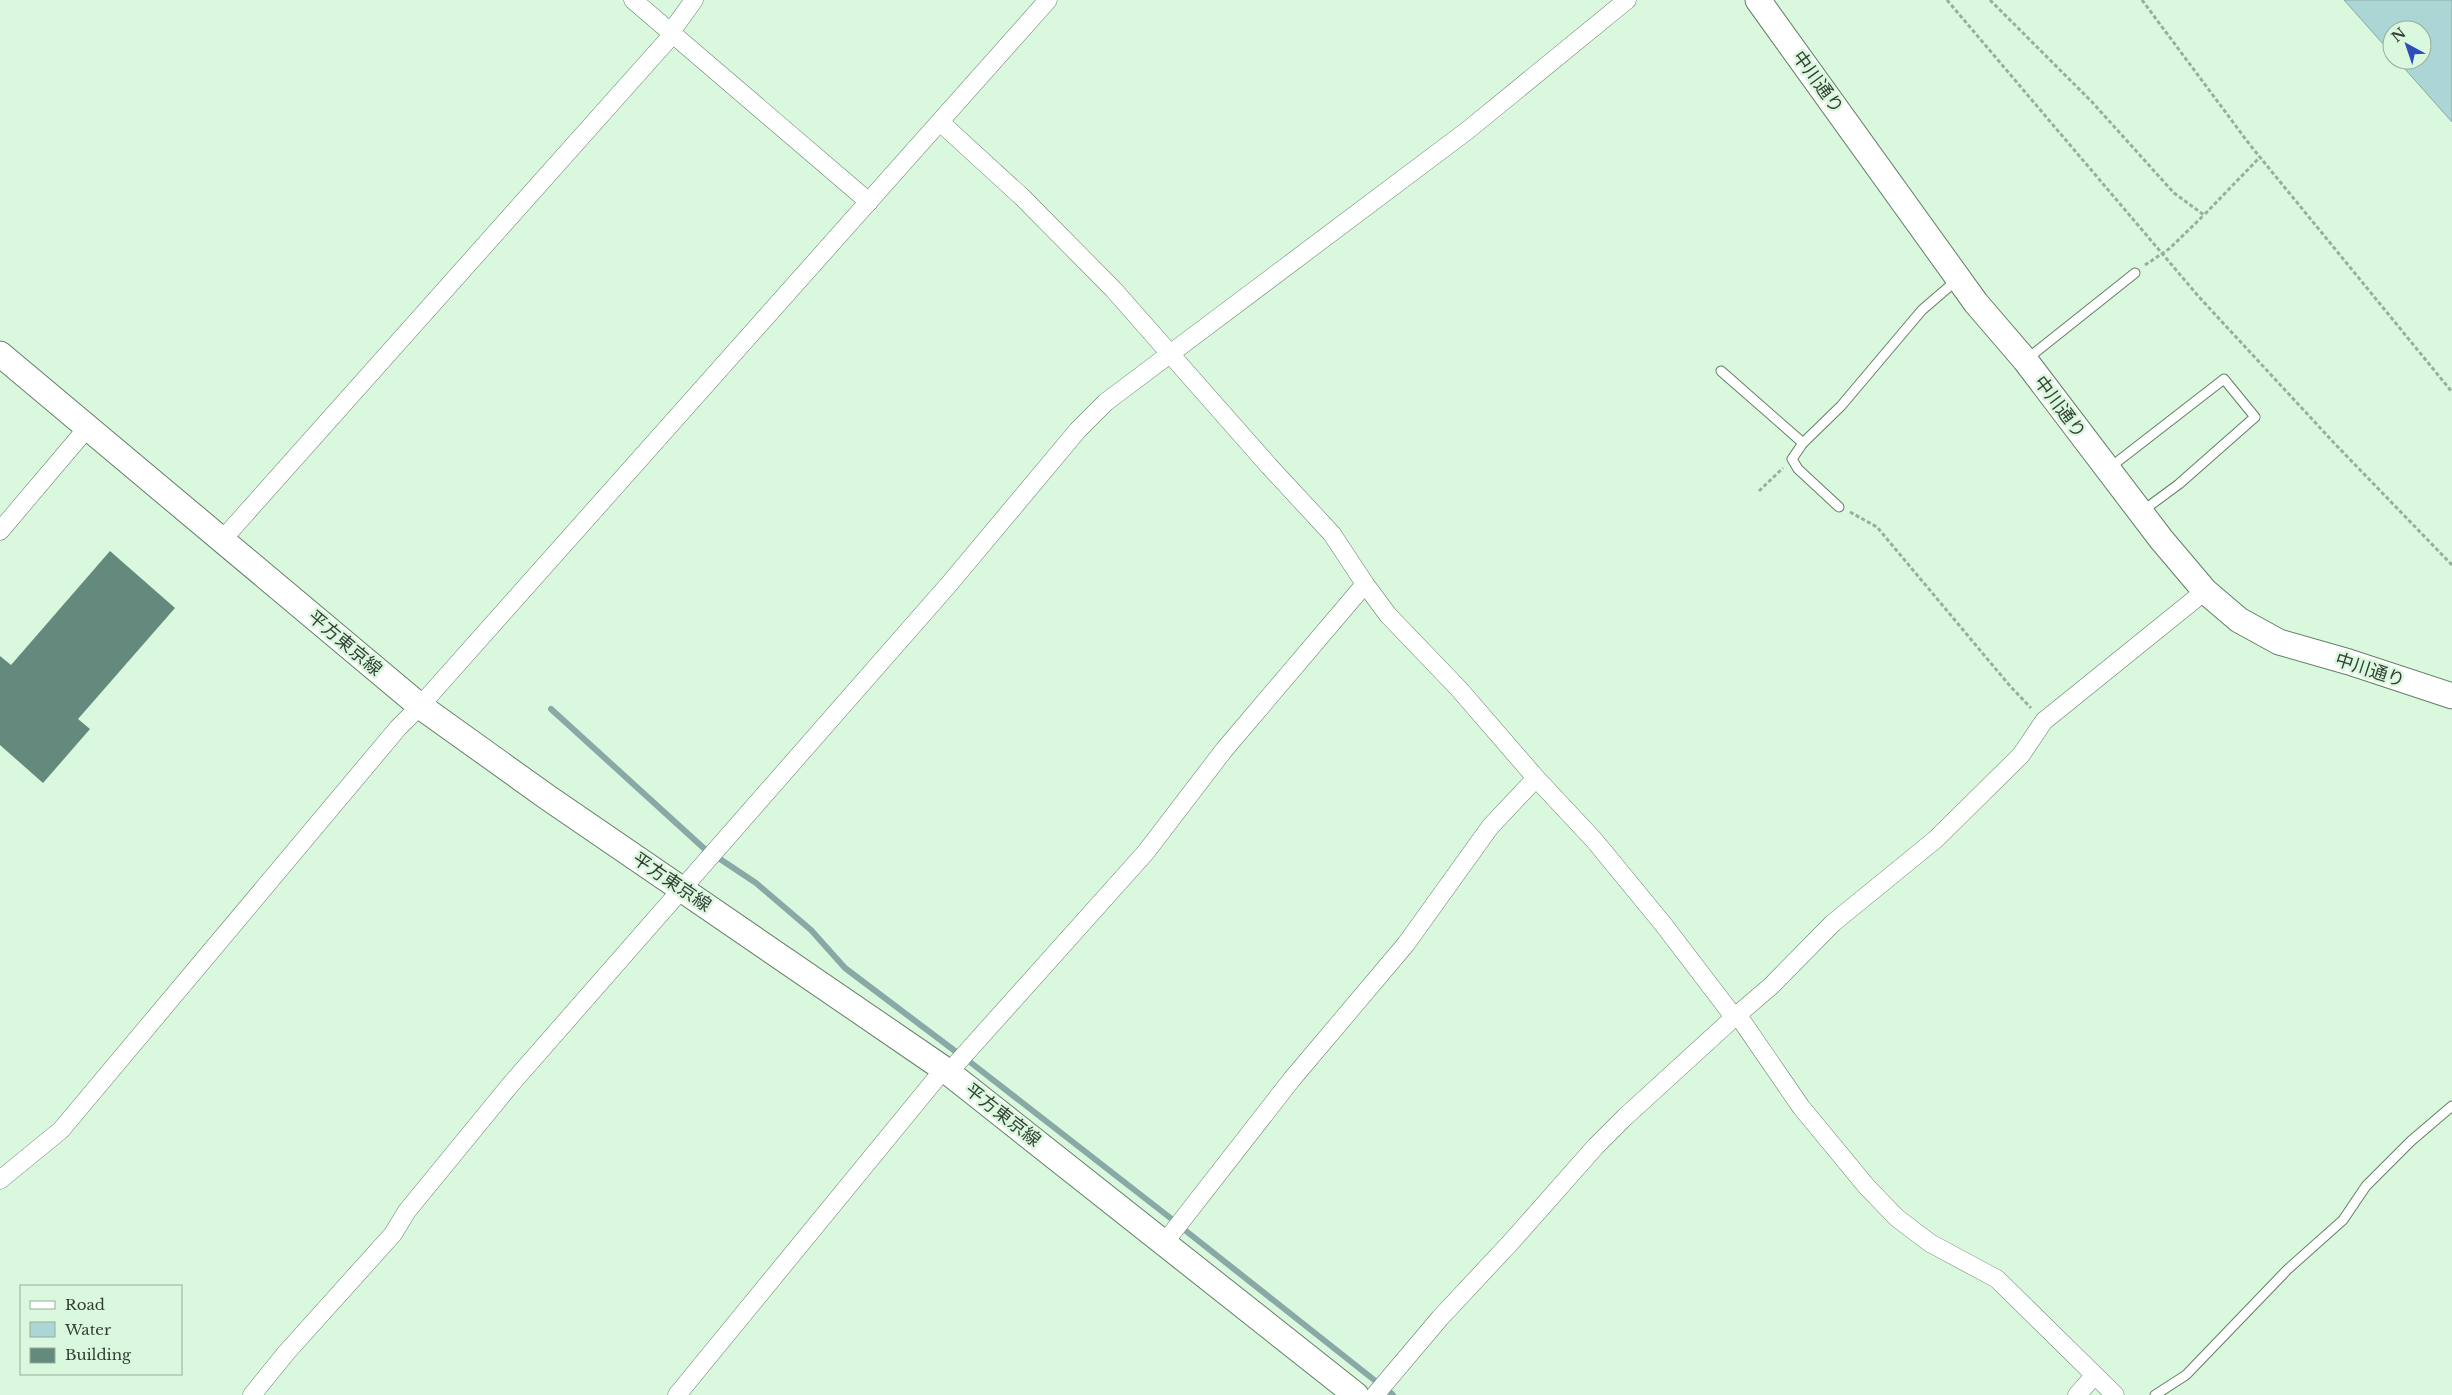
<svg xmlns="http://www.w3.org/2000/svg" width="2452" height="1395" font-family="'Libre Baskerville','Noto Sans JP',serif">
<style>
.water{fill:#acd6d6;stroke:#88a9a6}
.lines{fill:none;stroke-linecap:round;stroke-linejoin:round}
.stream{stroke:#88a9a6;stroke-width:6}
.building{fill:#638a7d}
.lane-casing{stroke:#637f67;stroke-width:11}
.street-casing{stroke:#637f67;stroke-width:19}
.secondary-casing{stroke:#637f67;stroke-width:27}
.path{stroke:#98af9b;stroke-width:3;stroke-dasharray:4 2.5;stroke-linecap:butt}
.lane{stroke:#fff;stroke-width:9}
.street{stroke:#fff;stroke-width:18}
.secondary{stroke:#fff;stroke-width:25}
.labels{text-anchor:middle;stroke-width:5;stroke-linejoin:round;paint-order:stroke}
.street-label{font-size:18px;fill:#333f35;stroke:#daf8dd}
</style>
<rect width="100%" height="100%" fill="#daf8dd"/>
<polygon class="water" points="2344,0 2452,0 2452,122 2397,60 2422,60 2422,30 2392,30 2392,54"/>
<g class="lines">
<g class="stream">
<polyline points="551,709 708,852"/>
<polyline points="720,859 756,883 811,930 845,968 955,1051"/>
<polyline points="970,1062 1173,1220"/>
<polyline points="1186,1231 1378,1383"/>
<polyline points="1390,1392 1393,1395"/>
</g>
</g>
<polygon class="building" points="110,551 175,608 78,719 90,729 43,783 0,745 0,656 11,665"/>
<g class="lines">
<defs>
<g id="lane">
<polyline points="2027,359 2135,273"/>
<polyline points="1721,371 1803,443"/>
<polyline points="2108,469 2224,379 2255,417 2179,484 2141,512"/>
<polyline points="1839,507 1798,469 1792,459 1803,443 1841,406 1922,310 1958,279"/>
<polyline points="2155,1395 2186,1375 2288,1269 2343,1220 2366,1186 2411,1141 2452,1106"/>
</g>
<g id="street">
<polyline points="633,0 869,202"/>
<polyline points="671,32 694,0"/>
<polyline points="940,122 1022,197 1113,289 1269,466 1332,534 1365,584 1388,615 1459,689 1536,778 1594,840 1663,924 1734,1017"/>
<polyline points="0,531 88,427"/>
<polyline points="222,540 673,34"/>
<polyline points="1737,1014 1801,1107 1867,1187 1897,1218 1930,1243 1997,1279 2115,1395"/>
<polyline points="949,1072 1146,852 1224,750 1365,584"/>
<polyline points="0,1180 61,1130 398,728 420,706 1048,0"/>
<polyline points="1165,1242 1292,1079 1406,944 1490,827 1536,778"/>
<polyline points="252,1395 286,1353 393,1234 407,1211 511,1084 950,583 1078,430 1106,402 1468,130 1627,0"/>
<polyline points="677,1395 944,1069"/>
<polyline points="1375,1395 1440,1318 1511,1242 1596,1146 1625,1117 1729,1022 1771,986 1833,923 1936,839 2021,755 2044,721 2205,591"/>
<polyline points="2077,1395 2094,1376"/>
</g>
<g id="secondary">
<polyline points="1758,0 1976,303 2025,360 2161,539 2205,591 2239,620 2279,642 2349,662 2452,696"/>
<polyline points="0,354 420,706 547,797 944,1069 1356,1395"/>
</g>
</defs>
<use href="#lane" class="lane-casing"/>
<use href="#street" class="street-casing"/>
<use href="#secondary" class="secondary-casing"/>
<g class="path">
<polyline points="1947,0 2199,297 2336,445 2452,565"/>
<polyline points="1990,0 2092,102 2174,193 2204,215 2260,157"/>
<polyline points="2142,0 2250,145 2452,392"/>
<polyline points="2145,265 2169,249 2204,215"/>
<polyline points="1759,491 1783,468"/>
<polyline points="1850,512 1877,527 2010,686 2031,708"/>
</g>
<use href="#lane" class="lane"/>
<use href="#street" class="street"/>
<use href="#secondary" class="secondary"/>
</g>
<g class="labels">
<g class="street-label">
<text transform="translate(1818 82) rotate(54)" y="6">中川通り</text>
<text transform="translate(2060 407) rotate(53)" y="6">中川通り</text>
<text transform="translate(345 643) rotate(40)" y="6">平方東京線</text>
<text transform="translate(2370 670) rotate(18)" y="6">中川通り</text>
<text transform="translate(672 882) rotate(34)" y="6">平方東京線</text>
<text transform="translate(1003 1115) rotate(38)" y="6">平方東京線</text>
</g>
</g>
<rect x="20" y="1285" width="162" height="90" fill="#daf8dd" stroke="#97ae9a"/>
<rect x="30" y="1301" width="25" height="8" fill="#ffffff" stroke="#97ae9a"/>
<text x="65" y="1310" font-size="15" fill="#333f35">Road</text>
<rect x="30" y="1322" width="25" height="15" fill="#acd6d6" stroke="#97ae9a"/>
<text x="65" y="1335" font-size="15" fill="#333f35">Water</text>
<rect x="30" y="1348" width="25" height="15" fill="#638a7d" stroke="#97ae9a"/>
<text x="65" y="1360" font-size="15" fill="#333f35">Building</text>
<g transform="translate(2407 45) rotate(320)"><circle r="24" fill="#daf8dd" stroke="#97ae9a"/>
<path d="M0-4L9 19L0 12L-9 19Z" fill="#304cbd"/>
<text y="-8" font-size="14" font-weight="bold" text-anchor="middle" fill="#333f35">N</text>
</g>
</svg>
